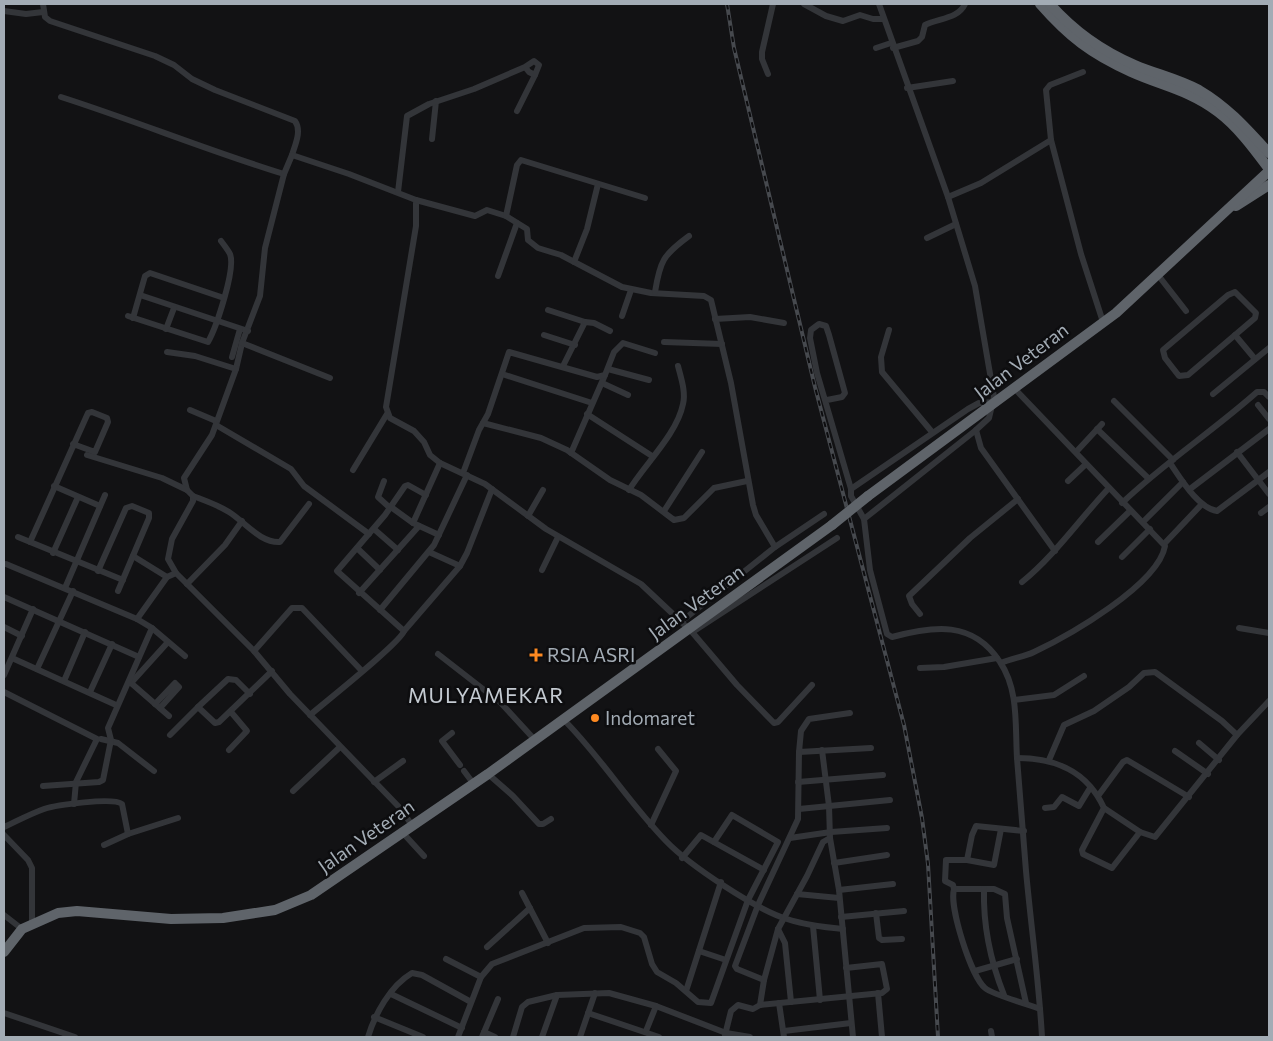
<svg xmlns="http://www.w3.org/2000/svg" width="1273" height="1041" font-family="Commissioner,sans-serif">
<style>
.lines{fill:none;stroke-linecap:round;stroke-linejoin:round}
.minor{stroke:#333539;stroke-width:6}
.highway{stroke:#5f646a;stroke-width:10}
.rail-casing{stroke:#46494e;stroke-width:4}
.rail{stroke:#0d0d0f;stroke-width:2;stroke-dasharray:5.5;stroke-linecap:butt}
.highway-bridge{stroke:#5f646a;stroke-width:10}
.poi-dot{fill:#fd8921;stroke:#0d0d0f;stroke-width:2}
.labels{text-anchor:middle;stroke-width:5;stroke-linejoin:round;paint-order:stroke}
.street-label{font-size:19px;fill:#a3acb5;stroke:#0d0d0f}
.poi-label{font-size:19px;fill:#a3acb5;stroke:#0d0d0f;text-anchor:start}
.quarter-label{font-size:21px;letter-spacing:1px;fill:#c4cad1;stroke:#0d0d0f}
</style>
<rect width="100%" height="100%" fill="#121214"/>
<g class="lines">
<g class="minor">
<path d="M43,4L45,17L50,21L155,56L174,65L192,79L215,90L295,121C302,131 295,145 292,155L349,174L416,200V226L386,407L390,418L414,431L424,442L430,455L440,463L485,484L546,529L641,584L692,632L737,685L774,723L778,722L812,685"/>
<polyline points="804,4 826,16 843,21 860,15 873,19 883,19"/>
<polyline points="4,11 26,14 43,12"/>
<polyline points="876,48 891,43"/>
<path d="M893,48L918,41L922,37L925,25C939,18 958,19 965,4"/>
<polyline points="768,74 762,59 762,52 773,4"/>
<polyline points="907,88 953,81"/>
<path d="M61,97C136,121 209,151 284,174"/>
<polyline points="517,111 535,75"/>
<polyline points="432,139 436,101"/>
<polyline points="1051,140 1081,254 1103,322"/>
<polyline points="292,155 284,174 265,248 260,296 242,343 236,369 212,435 184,478 187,490 193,496 193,501 172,539 168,559 176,573 254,651 290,694 399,807 412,825"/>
<polyline points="398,192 407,116 429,104 474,89 525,67 534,61 539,65 535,75 529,72 525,67"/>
<polyline points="948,197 981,183 1051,140 1046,90 1050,85 1083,72"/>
<polyline points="416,200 475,216 487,210 506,216 527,229 528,240 538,248 561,255 622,287 651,293 704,296 711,300 731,383 753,505 756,515 775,547"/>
<polyline points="506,216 517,165 521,160 645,198"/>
<polyline points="927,238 956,224"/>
<polyline points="574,262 587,229 598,184"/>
<polyline points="1158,275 1186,311"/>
<polyline points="498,276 517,223"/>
<path d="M655,292C660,261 663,255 689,236"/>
<polygon points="1235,292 1256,313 1255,318 1188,375 1179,376 1165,358 1163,350 1228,295"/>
<polyline points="140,295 248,331"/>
<polyline points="548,310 585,322 563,366"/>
<path d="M128,316L208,342C216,328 236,269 230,254C228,250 224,245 221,241"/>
<polyline points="622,316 631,290"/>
<polyline points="133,318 145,276 150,273 224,298"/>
<polyline points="715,319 750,317 784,323"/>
<polyline points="585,322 594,323 610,331"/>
<polyline points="166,329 174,308"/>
<polyline points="889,330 881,357 882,372 932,432"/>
<polyline points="544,335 575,345"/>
<polyline points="1235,335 1255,359"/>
<polyline points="664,342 722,344"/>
<polyline points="242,343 330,378"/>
<polyline points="167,352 195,356 236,369"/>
<polyline points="232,357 240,329"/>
<polyline points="608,369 649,380"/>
<polyline points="502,374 592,403"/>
<polyline points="602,383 628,395"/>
<polyline points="1213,394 1269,348"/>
<polyline points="827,400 842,397 845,393 829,335 826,326 819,324 811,330 810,338 817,373 851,489"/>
<polyline points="1114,401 1173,460"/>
<path d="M994,402L979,403L968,409L851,489V496L864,519L870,570L887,634L892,637C933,626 973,620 1000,662C1019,690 1015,726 1017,758C1020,795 1023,834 1026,871C1031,926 1039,982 1042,1037"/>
<polyline points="1258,405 1269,419"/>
<polyline points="190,410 216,421"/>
<polyline points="587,414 652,456"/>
<polyline points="483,423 541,438 567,450 610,480 641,495 674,520 684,518 714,488 747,481"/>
<polyline points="216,425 291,469 304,486 369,534"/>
<polyline points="1097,429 1148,478"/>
<polyline points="976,430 981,448 1055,551"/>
<polyline points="1076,452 1102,424"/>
<polyline points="1237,452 1269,494"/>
<polyline points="571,453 605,375"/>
<polyline points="87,455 162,478 187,490"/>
<path d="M1170,463C1181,479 1198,508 1217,511L1269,472"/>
<polyline points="353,470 387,414"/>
<polyline points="463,473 479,430 488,414 509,352 597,377 605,375 614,352 623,343 655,353"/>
<polyline points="384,481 378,497 390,508"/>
<polyline points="1068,481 1086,464"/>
<polyline points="54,486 100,506"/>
<polyline points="1190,489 1269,429"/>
<path d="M629,490C645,464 677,434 683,404C686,392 681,378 678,366"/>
<polyline points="426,495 408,485 405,486 385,515 337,571 404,631 460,566 467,553 492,489"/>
<path d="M193,496C206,501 218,505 229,512C245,522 260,543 280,542L309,504"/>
<path d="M1122,503C1164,463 1213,431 1257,392H1264L1269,397"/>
<polyline points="391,507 413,523 439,535"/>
<polyline points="664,511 702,452"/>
<polyline points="1261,513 1269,507"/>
<polyline points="528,516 543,490"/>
<polyline points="864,519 976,430 989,418 994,397 975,286 948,197 879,4"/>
<polyline points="1143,522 1183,482"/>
<polyline points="413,523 440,463"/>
<polyline points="374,529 398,550"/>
<polyline points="18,537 123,580"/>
<polyline points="30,542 88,413 92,412 107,418 108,422 95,452 73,444"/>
<polyline points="1098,542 1130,511"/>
<polyline points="1164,544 1201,505"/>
<polyline points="357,548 380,570"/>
<polyline points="429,552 460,566"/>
<polyline points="53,553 78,497"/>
<polyline points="133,556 167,577"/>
<polyline points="1122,557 1150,529"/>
<polyline points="6,564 137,619 152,628 185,656"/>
<polyline points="542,570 558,537"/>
<polyline points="98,571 126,508 132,506 149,513 149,518 118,591"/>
<path d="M1022,582C1055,555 1079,520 1108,489"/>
<polyline points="187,584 225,545 242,521"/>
<polyline points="65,588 105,495"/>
<polyline points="359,593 419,526"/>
<polyline points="4,597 139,657"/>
<polyline points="380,610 434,545 467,475"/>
<polyline points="920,614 912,604 909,596 970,538 1018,499"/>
<polyline points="137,619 167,577 176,573"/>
<polyline points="682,621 775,547 824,514"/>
<polyline points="4,627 22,636"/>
<polyline points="1239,628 1269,633"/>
<polyline points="694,631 837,538"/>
<polyline points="254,651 292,608 302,608 361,670"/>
<polyline points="438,654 501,703 534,739"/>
<polyline points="12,658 116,705"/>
<path d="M1001,663C1012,658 1024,657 1034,652C1068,636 1158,585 1165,546L1014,388"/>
<polyline points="920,668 944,667 997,658"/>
<polyline points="37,669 73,591"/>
<polyline points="4,675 33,609"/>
<polyline points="64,681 85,632"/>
<polyline points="131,683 168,642"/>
<polyline points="131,683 169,716"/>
<polyline points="4,692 97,739 76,782 74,804"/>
<polyline points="90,692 112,644"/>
<polyline points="250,694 236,680 228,679 198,707 215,723 219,722 272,671"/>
<polyline points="1014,700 1054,695 1084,676"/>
<polyline points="155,704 175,683 179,687 160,708"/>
<polyline points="850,713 809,719 801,731 799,752 871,748"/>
<path d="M310,715C324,703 401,642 404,631"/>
<path d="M563,719C601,757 629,803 666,841C689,865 755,909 787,919C805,925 824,927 843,929"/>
<polyline points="452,733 442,741 460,765"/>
<polyline points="170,735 198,707"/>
<polyline points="101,739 118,743 154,771"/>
<polyline points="1199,743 1219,760"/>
<polyline points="229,750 247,731 231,712"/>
<polyline points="822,750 829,806 830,838 839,890 853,1037"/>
<polyline points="1175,751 1208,774"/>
<path d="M1017,758C1056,758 1087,771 1104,808L1082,850L1083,854L1112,868L1140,832"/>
<polyline points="1049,760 1064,725 1094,711 1129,687 1144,673 1155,672 1222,721 1237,735"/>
<polyline points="464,771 473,783"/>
<polyline points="488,774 513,796 539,824 543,824 551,819"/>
<polyline points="374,782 403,761"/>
<polyline points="798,782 883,775"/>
<polyline points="43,786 99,782 103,780 111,740 108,728 152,628"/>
<polyline points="293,791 340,747"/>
<polyline points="1098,796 1123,762 1127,760 1189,797"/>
<polyline points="1045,808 1054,807 1062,797 1079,806 1090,788"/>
<polyline points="1104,808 1140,832 1155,837 1237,735 1269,701"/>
<polyline points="799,809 890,800"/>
<polyline points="651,825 676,771 658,749"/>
<path d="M4,827C17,821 30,814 44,809C56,805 113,797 122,804L128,834L178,818"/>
<polyline points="402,832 424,856"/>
<polyline points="4,835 28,860 32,868 32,923"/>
<polyline points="790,838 831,832 887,828"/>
<polyline points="104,845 128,834"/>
<polyline points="682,858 701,835 764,870"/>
<polyline points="967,860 972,835 976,826 1024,831"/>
<polyline points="834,863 887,855"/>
<path d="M954,889C949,907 971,976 985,988C995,996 1026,1003 1040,1009"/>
<polyline points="954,889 994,889 1005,894 1007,918 1026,1003"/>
<polyline points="954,889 953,885 945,881 946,860 967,860 994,865 1001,829"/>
<path d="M984,889C983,927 990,960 1004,995"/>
<polyline points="839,890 893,884"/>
<polyline points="522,893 548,943"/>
<polyline points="797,894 839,898"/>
<polyline points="876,913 879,938 882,940 902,939"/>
<polyline points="4,915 22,929"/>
<polyline points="841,917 904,911"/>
<polyline points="813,926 820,1000"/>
<polyline points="778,929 785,943 791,1002"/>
<polyline points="487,947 530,908"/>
<polyline points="699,951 726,960"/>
<polyline points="446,959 481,977"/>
<polyline points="975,971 1017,959"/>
<polyline points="764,980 737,969 735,966 758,905 798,819 799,752"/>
<polyline points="686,991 721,882"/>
<polyline points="878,993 882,1037"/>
<polyline points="391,994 462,1028"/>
<polyline points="779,1003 784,1037"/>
<polyline points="760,1005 764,980 778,929 807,876 823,842 830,838"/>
<polyline points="4,1013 75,1037"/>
<polyline points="588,1013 659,1037"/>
<polyline points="374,1017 423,1037"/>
<polyline points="646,1031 656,1006"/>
<polyline points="784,1031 851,1023"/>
<polyline points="991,1031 992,1037"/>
<polyline points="484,1032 495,1037"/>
<polyline points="725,1035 731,1011 738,1005 753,1009 760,1005 882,993 887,989 882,964 846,968"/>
<path d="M368,1037C375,1014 390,986 412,973L422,975L471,1002"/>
<polyline points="458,1037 481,977 492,964 584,928 621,927 640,933 644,937 652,964 657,972 676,983 698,1002 711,1003 748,900 778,842 732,815 714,842"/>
<polyline points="482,1037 498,999"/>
<polyline points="513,1037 522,1007 528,1002 557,995 609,993 656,1006 726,1033 750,1037"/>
<polyline points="542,1037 557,995"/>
<polyline points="580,1037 595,993"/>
</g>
<g class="highway">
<path d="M1040,4C1069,37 1091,54 1131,72C1162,86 1189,90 1218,112C1238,127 1254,149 1269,169"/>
<path d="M1050,4C1074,31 1102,51 1135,65C1156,74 1179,79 1199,90C1228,107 1247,129 1269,153"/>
<polyline points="1236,206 1269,185"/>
<polyline points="868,496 1116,313 1269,171"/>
<polyline points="4,952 22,929 58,913 77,911 171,919 223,918 275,910 311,895 488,774 832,525"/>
</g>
<defs>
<polyline id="rail" points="727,4 734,48 815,387 904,725 922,818 928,864 938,1037"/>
</defs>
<use href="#rail" class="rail-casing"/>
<use href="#rail" class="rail"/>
<polyline class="highway-bridge" points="832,525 868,496"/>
</g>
<g class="poi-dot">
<path d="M533.5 647.5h5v5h5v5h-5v5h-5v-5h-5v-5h5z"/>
<circle cx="595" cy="718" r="5"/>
</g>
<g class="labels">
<g class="street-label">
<text transform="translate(1021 361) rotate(-37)" y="7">Jalan Veteran</text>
<text transform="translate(696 602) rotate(-36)" y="7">Jalan Veteran</text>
<text transform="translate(366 836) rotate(-35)" y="7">Jalan Veteran</text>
</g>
<g class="poi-label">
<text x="547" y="662">RSIA ASRI</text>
<text x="605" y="725">Indomaret</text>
</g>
<g class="quarter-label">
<text x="486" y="703">MULYAMEKAR</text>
</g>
</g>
<rect width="1273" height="1041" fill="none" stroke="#a3acb5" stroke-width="10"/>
</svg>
